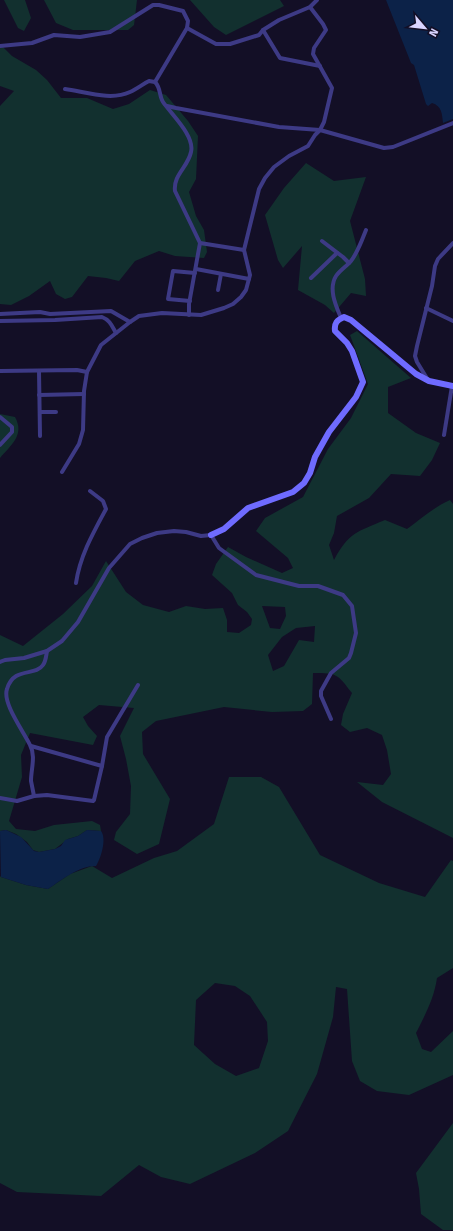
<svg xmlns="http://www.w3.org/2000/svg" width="453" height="1231" font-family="'Fira Sans',sans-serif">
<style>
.green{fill:#12302f;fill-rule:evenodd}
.water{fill:#0c2248}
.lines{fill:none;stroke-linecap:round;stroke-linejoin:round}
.street{stroke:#3d3a85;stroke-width:4}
.secondary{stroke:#6f6bff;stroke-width:6}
</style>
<rect width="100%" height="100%" fill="#130f26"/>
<g class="green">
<polygon points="4,0 25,0 31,18 24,31 18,28"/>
<polygon points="44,0 137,0 134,25 128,30 73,30 56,23"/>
<polygon points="190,0 280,0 284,6 226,35 214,27"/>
<polygon points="0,44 12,56 36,70 47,80 61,98 87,98 113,109 129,104 150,90 166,95 188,121 198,136 196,179 189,192 196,216 204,230 207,252 204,258 175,256 159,251 135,261 119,281 106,278 88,276 72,297 65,299 56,294 50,281 29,296 11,305 0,304 0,106 14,91 0,86"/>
<polygon points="306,163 334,181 366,177 350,221 365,279 366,296 351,293 334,313 325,305 298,290 302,246 283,268 278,260 265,215 284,188"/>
<path d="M357,331L411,378L388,387V413L416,433L440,443L432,460L420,476L391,474L369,498L337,516L334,533L329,545L334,560C349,532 357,532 385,520L407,529C421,519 434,507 450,500L453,504V838L382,802L357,782L383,785L391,774L387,750L382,735L367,728L350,732L341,725L343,714L352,693C337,674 338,673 313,673L312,704L303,711L272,712L224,707L156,721L142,732L143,754L170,799L159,844L137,854L114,840L116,832L130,814L131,786L126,759L120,736L134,708L99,705L83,717L88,726L97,736L93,745L30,733L21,755L22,777L9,821L16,829L35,831L54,825L92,821L100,825L101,831L87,830L78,836L68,839L55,849L39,852L33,850L27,842L16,834L6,830L0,831V635L23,646L63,614L92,586L106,561L126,592L143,605L169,612L186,606L205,609L223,608L227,620V632L239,633L251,625L252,619L247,612L238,605L232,593L212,575L216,564L228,547L246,557L282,573L293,568L288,558L256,531L265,518L303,497L328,449L351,418L368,384L350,335ZM262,606L285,607L286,616L280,629L270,628ZM315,626L314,642L299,640L284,666L273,671L268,655L282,637L296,628Z"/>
<path d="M0,414L15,417C25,435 11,445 0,458Z"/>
<path d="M229,777H261L279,787L320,855L379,883L425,897L451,860L453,861V968L437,978C434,999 425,1015 416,1033L422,1049L431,1052L453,1031V1075L409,1095L377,1091L360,1081L352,1061L347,989L336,987L333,1017L317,1074L288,1131L255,1153L190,1184L161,1177L139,1165L101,1196L17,1192L0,1183V876L1,877L26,885L48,889L70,874L92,866L112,878L154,858L177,851L214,824ZM215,983L235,986L250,996L267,1022L268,1041L259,1068L236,1076L215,1064L194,1045L196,1000Z"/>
<polygon points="453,1123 453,1230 443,1230 421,1214 419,1189 416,1173"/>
</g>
<g class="water">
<path d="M386,0H453V119L443,123C442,114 442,106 432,103L428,106L426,104L414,65L411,63Z"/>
<path d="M6,830L21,837L34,851L39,852L55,849L61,846L65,840L78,836L87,830L101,831C107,839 101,858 96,866C78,866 62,880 48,889L26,885L1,877L0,831Z"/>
</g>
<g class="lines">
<g class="street">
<polyline points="187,28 216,44 230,44 259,35 263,30 279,20 310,7 317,0"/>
<polyline points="263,30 280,58 320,66"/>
<polyline points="0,46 32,43 54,35 80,37 110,32 153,5 159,5 183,11 188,21 187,28 155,82"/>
<path d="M65,89C86,92 111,101 130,92C137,89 143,84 149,81L155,82C161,88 159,96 163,102C172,115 195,136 191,152C188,167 173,175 175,191L200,243L189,304V315"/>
<polyline points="167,106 176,108 279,127 320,130 384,148 393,147 453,123"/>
<polyline points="322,241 343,257 349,263"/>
<polyline points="200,243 244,250"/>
<polyline points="196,269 249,279"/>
<polyline points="311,278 337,253"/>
<polyline points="218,290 221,274"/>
<polyline points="190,301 168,299 173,271 195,273"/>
<polyline points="426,308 453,321"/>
<polyline points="0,314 40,312 50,314 111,311 130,322"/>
<path d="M341,318C336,306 328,289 336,276C340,270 347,266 351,261C358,252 362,240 366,230"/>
<path d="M0,321L55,320L102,317C110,320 112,326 116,333"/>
<polyline points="0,371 77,370 87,372"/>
<polyline points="39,371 40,436"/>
<polyline points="428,380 417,362 415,356 417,346 432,286 435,266 438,259 453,243"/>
<polyline points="39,395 84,394"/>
<polyline points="40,412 56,412"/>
<polyline points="0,417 12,427 12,432 0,445"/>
<polyline points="444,435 452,386"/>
<polyline points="62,472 79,444 83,430 84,391 87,372 101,345 130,322 139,316 162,313 201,315 224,308 233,304 241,297 246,290 250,275 244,250 259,189 265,178 274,167 289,156 308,146 315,135 320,130 324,122 332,88 313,54 314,48 326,30 323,24 310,7"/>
<path d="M76,583C80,556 93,533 106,509L103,501L90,491"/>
<polyline points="0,662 5,660 24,658 47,651 62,641 78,622 109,568 130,544 142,538 157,533 174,531 186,532 201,536 211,535 219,548 256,575 299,586 318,586 343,595 352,606 356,633 351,653 349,658 331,673 321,691 321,696 331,719"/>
<polyline points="31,746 102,766"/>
<path d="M34,796C33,791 32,786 31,781C31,769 36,756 30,745C24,732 2,703 7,689C14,666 35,677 43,665C46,661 46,656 47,651"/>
<polyline points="0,798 17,801 34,796 47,795 93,801 94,800 102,766 107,737 138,685"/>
</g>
<path class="secondary" d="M211,535L224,529L248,508L293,492L304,483L310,473L315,457L329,432L356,397L363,382L352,351L347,343L335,331C334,323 337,320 344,317L351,320L416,374L429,381L453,386"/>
</g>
<g transform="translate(425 28) rotate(118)" stroke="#130f26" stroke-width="3" paint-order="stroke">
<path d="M0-3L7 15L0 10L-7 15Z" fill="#d9d4ff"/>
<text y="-6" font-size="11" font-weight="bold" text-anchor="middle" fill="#d9d4ff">N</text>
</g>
</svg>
